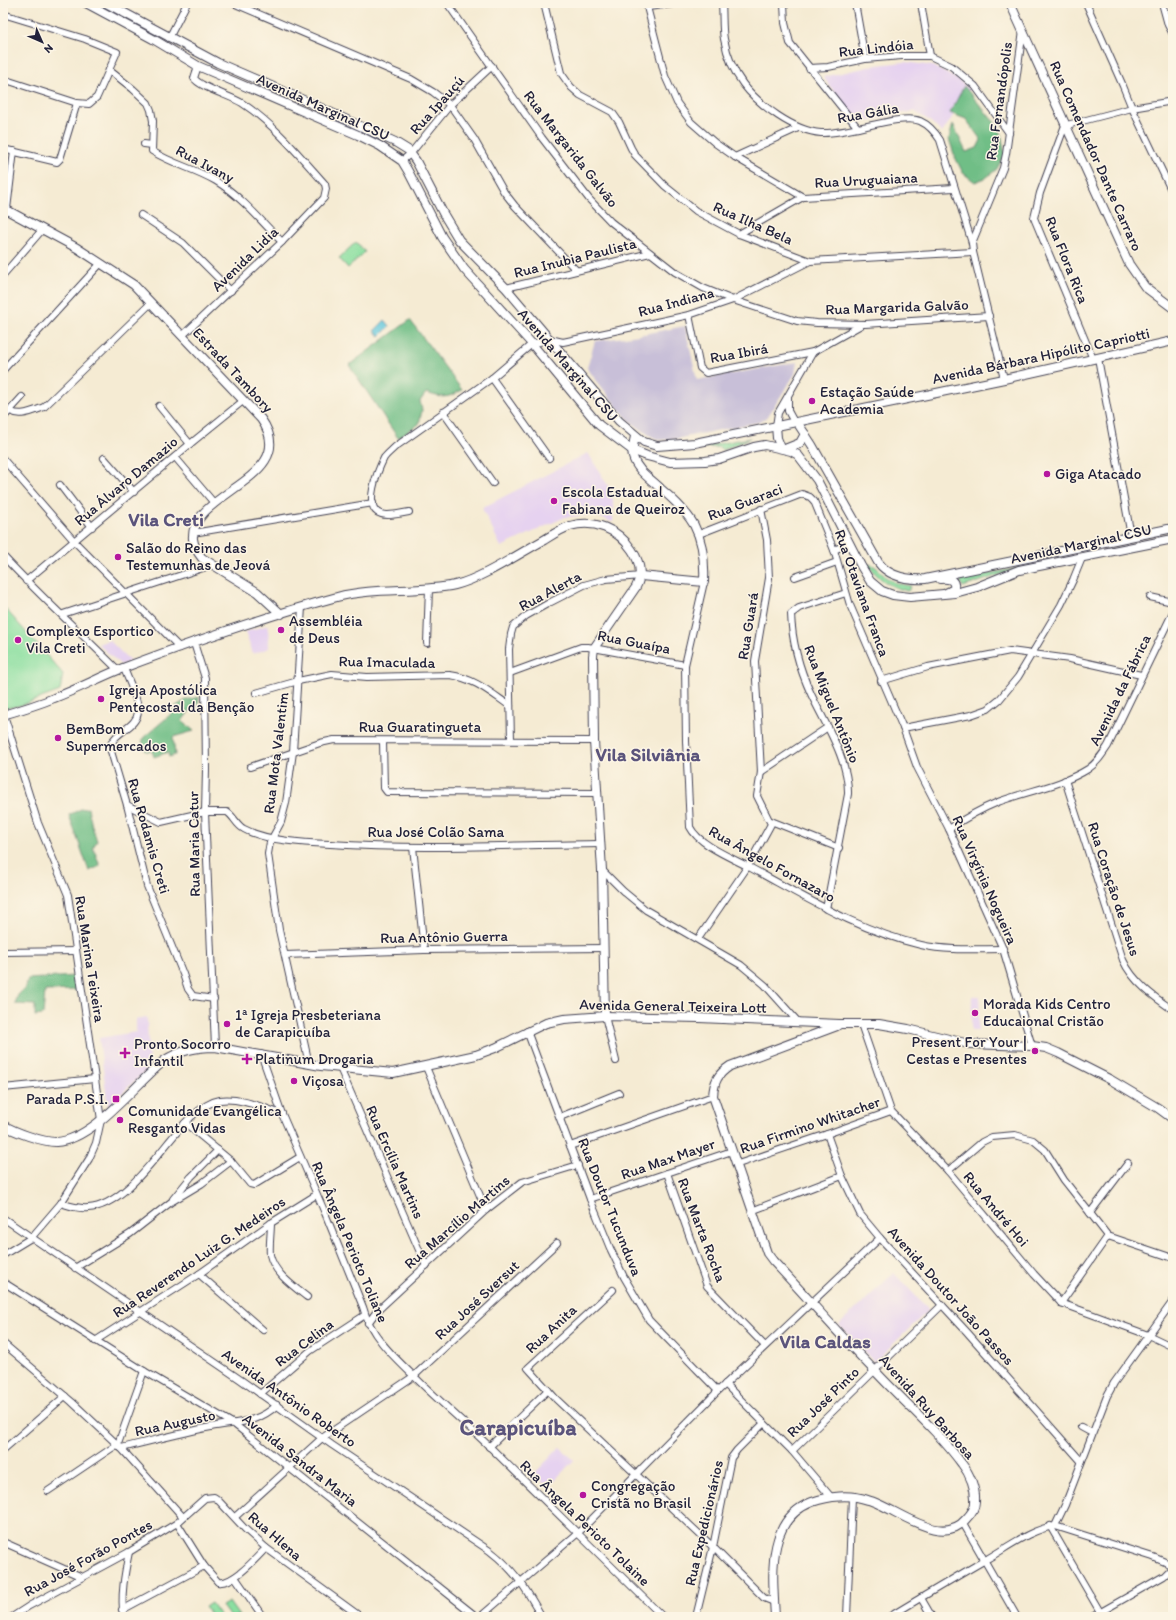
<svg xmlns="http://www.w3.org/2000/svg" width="1176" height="1620" font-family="Itim,sans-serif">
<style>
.built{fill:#e6d2f0}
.industrial{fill:#c8bfd8}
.green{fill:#8bdfa0;stroke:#56806e}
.forest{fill:#70be86;stroke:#497060}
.water{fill:#61c8de;stroke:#42758c}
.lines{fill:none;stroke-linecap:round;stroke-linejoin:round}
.street-casing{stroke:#424052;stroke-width:8}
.secondary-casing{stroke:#424052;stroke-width:10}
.street{stroke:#fff;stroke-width:6}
.secondary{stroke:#fff;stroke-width:8}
.poi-dot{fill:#b5179e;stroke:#fcf5e5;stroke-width:1.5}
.labels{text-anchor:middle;stroke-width:3;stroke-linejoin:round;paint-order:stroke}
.street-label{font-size:15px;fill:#22223b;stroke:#fcf5e5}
.poi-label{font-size:15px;fill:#22223b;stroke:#fcf5e5;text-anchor:start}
.district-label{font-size:19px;font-weight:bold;fill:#5b547c;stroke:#fcf5e5}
.town-label{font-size:23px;font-weight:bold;fill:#5b547c;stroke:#fcf5e5}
</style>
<rect width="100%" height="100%" fill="#fcf5e5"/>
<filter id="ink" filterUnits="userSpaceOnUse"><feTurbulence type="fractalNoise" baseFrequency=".025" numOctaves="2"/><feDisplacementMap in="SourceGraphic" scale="8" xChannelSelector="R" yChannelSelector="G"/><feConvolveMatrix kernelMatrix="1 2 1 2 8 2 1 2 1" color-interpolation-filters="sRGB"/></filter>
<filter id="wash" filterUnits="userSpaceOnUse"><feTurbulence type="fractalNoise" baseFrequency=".012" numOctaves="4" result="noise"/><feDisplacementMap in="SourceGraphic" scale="16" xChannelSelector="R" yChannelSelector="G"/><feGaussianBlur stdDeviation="0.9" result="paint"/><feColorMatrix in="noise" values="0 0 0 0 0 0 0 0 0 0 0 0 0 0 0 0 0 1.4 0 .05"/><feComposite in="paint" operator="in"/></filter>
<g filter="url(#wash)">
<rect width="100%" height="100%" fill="#f5ebd3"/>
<g class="built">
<polygon points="905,62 932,66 957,79 970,89 942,133 931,122 914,111 858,123 823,77 877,65"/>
<polygon points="588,453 613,494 613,522 592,515 565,517 501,547 482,508"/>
<polygon points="268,625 269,648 253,654 245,632"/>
<polygon points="109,640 130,661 121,665 98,644"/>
<polygon points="972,996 980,996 978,1031 971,1031"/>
<polygon points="147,1017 149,1068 108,1106 99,1038 136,1032 136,1019"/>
<polygon points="894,1273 929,1310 874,1362 839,1325"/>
<polygon points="560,1447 574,1460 548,1487 534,1474"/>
</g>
<polygon class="industrial" points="685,326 697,380 797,362 795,374 768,416 759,422 675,439 659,440 649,435 631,422 618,408 587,368 595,341 639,335"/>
<g class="green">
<polygon points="356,242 365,252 348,268 339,258"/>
<polygon points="750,438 723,450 719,447 695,448"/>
<path d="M867,564C878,565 879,572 887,578C894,583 903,585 911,586L908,591C888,586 880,580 867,564Z"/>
<polygon points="1022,567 963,587 960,580"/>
<polygon points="3,606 63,674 60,691 22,705 3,709"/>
<polygon points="229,1602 239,1616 230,1617 222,1606"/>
<polygon points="211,1603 221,1617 212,1617 205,1607"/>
</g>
<g class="forest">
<polygon points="964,86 1000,129 1005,154 997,169 987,177 975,182 963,173 955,157 949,139 953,124 966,152 977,148 981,140 966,119 950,113"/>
<path d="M410,320L462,390C446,399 443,398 426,393L420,401L422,410L419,424L398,438L349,365Z"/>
<polygon points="199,697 197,708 191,709 182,721 194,731 173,737 175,755 169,757 168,752 154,757 152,751 146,751 142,747 143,738 170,715 176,706 186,700"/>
<polygon points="88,808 92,826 97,841 93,847 100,866 89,871 69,815 81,809"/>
<polygon points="75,976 77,990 45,991 43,1015 35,1016 35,1005 15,1004 18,995 26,987 28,979"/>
</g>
<polygon class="water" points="385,320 390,326 380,336 374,331"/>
</g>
<g filter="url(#ink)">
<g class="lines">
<defs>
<g id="street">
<polyline points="233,3 411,79 433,92 450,105 474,139 504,192 515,206 576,270"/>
<polyline points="447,3 542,138 589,199 611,222 675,272 703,288 733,300 797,321 817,323 865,324 989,316"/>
<polyline points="544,3 561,73 571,87 580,95 612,112 619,122 631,148 635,155 665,186 696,211 739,234 810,261 973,252"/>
<polyline points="646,3 665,76 677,103 691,122 715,143 735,157 803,197 954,188"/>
<path d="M722,3C723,15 722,28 724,39C727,55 734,72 743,84C759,105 794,131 821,133C848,135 899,113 920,121C929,125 935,132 940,140L972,243L973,252L1004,379"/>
<polyline points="784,3 785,23 790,43 858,128"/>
<polyline points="855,3 865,59"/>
<polyline points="921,3 930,56"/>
<polyline points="1086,3 1123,86 1132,108 1173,194"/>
<polyline points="1162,3 1168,25 1173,34"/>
<polyline points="648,7 681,3"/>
<polyline points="3,14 85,39 117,52 97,97 89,104 77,103 3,79"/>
<polyline points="169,38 187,3"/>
<polyline points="809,68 828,67 865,59 902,56 930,56 951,66 975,86 1009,133"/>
<path d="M109,70L133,89L148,103L151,110L153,121L152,151C172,164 196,169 216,181C242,197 261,221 282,242"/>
<polyline points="144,144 152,145"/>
<polyline points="3,149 57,162 60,159 77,103"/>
<polyline points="735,157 798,128"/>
<polyline points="402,161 411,153 450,105 492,66"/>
<polyline points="7,209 14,151"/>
<polyline points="141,215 183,243 231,291"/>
<polyline points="739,234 803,197"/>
<polyline points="972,243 1003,168 1006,154 1023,30"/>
<polyline points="3,275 42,230"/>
<polyline points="506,288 650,253"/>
<polyline points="689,315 700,368 706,373 813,352"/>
<path d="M182,336L282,242L324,198L326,189L325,184C300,156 273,123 242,103C231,96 199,87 194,78L198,66"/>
<polyline points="1098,358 1131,536"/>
<polyline points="1093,359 1034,218 1040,193 1064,128 1067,125 1132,108 1173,101"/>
<polyline points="3,370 101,263"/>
<polyline points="492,378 549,458"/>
<polyline points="788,397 788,411 794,422"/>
<path d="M3,406C16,419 29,413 44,407L151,303"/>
<polyline points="159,406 190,444"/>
<polyline points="443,412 493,483"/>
<polyline points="3,418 22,397"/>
<polyline points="776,426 778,413 813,352 863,324"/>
<polyline points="175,457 214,503"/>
<polyline points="104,458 134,492"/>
<polyline points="3,459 75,542 180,648"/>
<polyline points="60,485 92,527"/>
<path d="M409,512C401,513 389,517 381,514C362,508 378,470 384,458C387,454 391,451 395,447L492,378L532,344L550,339L563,342L689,315L733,300L810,261"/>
<polyline points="193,533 373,503"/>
<polyline points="699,534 802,494 810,497 814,501 834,550 850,605 903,728 917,767 949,829 1003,949 1032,1046"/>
<polyline points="834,550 848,544"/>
<path d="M3,556C40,596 80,632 118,670"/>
<polyline points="795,577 837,562"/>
<polyline points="26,581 190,444 243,401"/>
<path d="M704,582L685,665L686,741L690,827C699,845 732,858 749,867C805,897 859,931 921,945C947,951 976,949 1003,949"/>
<polyline points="1150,597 1173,602"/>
<polyline points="302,607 293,752 286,803 281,822 270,842 268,854 279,930 309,1064"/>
<polyline points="63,614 212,565"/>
<polyline points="194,643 205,678 206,769 205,812 215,1047"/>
<polyline points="427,643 429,588"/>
<path d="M124,668C128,680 139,700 138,712C137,728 112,732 110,748L127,805L147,886L183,974L188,989L193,996L214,999"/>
<polyline points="510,673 581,647 588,647 685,665"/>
<polyline points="881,681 928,667 1010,651 1070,659 1141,675"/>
<path d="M256,693L298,681L332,674L367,677L450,675C474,678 491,693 510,706"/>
<polyline points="903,728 971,715 988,709 999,700 1018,677 1061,605 1073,580 1082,558"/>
<polyline points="511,740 509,649 511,634 513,627 526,616 549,603 584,585 606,579 641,576"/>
<polyline points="383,741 384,788 387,792 597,793"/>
<polyline points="250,767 320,743 334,740 594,741"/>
<polyline points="761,772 828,727"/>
<path d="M1065,780L1123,960C1133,982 1154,997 1173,1010"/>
<path d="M127,805L161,822L205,812H227C234,816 236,825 244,829C266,841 305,843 330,844C420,850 510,845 600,844"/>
<polyline points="771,821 839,848"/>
<path d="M949,829C965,818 981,809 998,802C1027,791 1061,786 1088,769C1097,763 1102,755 1108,746L1173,612"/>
<polyline points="413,847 424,950"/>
<polyline points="602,870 623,891 646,910 741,965 765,985 799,1023"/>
<path d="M826,909L848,794C849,760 825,724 811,694C799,668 792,642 791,614L799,608L846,593"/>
<polyline points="698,939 748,866 771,824 757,796 761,772 755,661 769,578 767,540 761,509"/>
<polyline points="3,952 76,951"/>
<polyline points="285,955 424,950 604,948"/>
<polyline points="605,1016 616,1061"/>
<polyline points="861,1024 891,1111 948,1171 1034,1274 1061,1303 1148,1335 1173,1347"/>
<polyline points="527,1031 590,1199 610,1248 624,1277 649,1320 718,1391"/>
<path d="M261,1054L282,1114L325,1213L363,1307C371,1339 400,1362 423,1385C445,1406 468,1426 490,1447C548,1504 605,1560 663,1617"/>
<polyline points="426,1067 486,1210"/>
<polyline points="340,1068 426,1266"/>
<polyline points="3,1088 95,1079"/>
<polyline points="560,1117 619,1093"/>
<polyline points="185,1123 231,1161 250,1184 254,1185 300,1157"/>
<polyline points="827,1134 842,1176 860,1214 880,1238 967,1332 1081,1461"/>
<polyline points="570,1146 713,1096"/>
<polyline points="738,1164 827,1134 891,1111"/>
<polyline points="948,1171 982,1142 992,1137 1015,1135 1033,1140 1045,1150 1064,1180 1108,1236 1173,1258"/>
<polyline points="667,1173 707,1286 765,1346"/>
<polyline points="173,1199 191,1177 218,1150"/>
<polyline points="590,1199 732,1151"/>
<path d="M61,1203C70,1206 78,1209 88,1208C128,1206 163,1143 191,1117C200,1110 208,1102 220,1100C240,1097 263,1108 282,1114"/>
<polyline points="754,1210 842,1176"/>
<polyline points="1090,1213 1128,1163"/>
<path d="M3,1218L241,1380L332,1445L490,1551C516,1571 526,1589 542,1617"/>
<path d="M271,1223C271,1233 269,1245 270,1255C274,1273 293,1286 307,1297"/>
<polyline points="3,1255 31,1238 61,1203 89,1159 96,1143 101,1120 68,895 38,823 4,715"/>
<polyline points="75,1268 130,1234 171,1202 201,1184 231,1161"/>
<polyline points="199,1274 263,1330"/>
<polyline points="3,1282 144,1371 234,1424 477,1617"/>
<polyline points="613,1290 528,1368 556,1399 713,1547 764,1598 774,1602"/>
<polyline points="1061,1303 1108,1236"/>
<polyline points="368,1323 377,1311 486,1210 522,1182 578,1165"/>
<polyline points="95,1341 199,1274 271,1223 316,1195"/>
<polyline points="3,1343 72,1402 121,1448 183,1517"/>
<polyline points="725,1384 792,1451 831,1497"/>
<polyline points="260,1394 310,1351 365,1315"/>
<polyline points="1081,1427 1092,1433"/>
<polyline points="489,1447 548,1390"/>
<path d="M121,1448C151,1441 181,1433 211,1427C236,1422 257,1424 277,1405"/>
<polyline points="3,1450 65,1396"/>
<polyline points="792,1451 942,1305"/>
<polyline points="48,1491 118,1444 144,1371"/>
<polyline points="235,1517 322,1438 414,1376 557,1243"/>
<path d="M177,1523L204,1566L218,1582C233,1585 256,1558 266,1548"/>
<polyline points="963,1523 1017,1617"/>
<polyline points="1050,1526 1103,1617"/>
<polyline points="1055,1526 1065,1505 1107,1396 1114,1383 1173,1301"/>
<polyline points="3,1542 82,1577"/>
<polyline points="235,1577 263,1617"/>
<polyline points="921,1598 932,1617"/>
<polyline points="122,1610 204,1566"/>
<polyline points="12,1617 29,1606 129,1552 177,1523 205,1498 214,1497 217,1499 245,1529 266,1548 361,1617"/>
<path d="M124,1617C120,1597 125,1572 129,1552"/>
<polyline points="480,1617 578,1533 718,1391 880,1238"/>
<polyline points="696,1617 713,1547 731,1458 737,1450 764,1423"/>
<polyline points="847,1617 852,1497"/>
<path d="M889,1617C922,1597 954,1578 987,1559C1008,1547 1031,1529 1055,1526L1153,1557L1165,1562L1169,1564L1171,1568L1169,1571L1164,1576L1092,1617"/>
</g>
<g id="secondary">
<polyline points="86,3 153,39 198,66 358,135 380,146 402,161 408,171 442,237 464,269 532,344 599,425 632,450 647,456 670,462 705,461 719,459 754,447 765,445 791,451 798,455 817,480 861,566 870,581 882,591 893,595 910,597 955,593 977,587 1019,570 1173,539"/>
<polyline points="106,3 218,63 308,102 395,142 408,150 416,161 444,215 459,240 506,288 619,421 644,442 657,446 695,443 1004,379 1173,341"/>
<polyline points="1010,3 1129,264 1145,287 1173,308"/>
<path d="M3,208L77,248L134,285L261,419C303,478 189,492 193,539C194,546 197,552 202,558L257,592L281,614"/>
<path d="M797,422L812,445L878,562C889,577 907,580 925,579L1173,528"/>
<polyline points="776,426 777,438 781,448"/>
<path d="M635,436C634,443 631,450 633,457C637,471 651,479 661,489C673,499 686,511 694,525C703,542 705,562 704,582L641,576"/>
<polyline points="785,449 800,443 805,434"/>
<path d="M940,579C948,578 956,579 954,589L946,593"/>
<path d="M3,715C20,710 37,705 54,698C78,689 100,677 123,668C192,642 266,616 337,597C375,587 417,593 455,585C481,579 520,553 544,540C552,535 561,529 570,526C594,519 618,529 632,550C640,562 643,574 636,587L594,648L593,656L594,741L602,870L605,1016"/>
<path d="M3,1125C15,1132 42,1142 56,1142C94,1140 136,1083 165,1060C181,1050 197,1047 215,1047L321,1066L393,1073L476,1055L495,1048L546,1023L564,1019L605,1016L699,1018L840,1024H879L908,1029L969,1044L1032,1046L1046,1048L1058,1053L1111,1080L1158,1108L1173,1119"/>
<path d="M775,1617C773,1577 765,1520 812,1502C829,1496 850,1494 868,1500C895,1507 941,1549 966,1519C971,1514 975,1509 975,1502C976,1489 970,1474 962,1464C938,1431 905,1403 877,1373C841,1337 808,1298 773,1261L767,1253L713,1096C714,1081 718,1074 730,1066L837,1026"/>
</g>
</defs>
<use href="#street" class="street-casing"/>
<use href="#secondary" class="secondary-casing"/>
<use href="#street" class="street"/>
<use href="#secondary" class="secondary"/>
</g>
</g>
<g class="poi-dot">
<circle cx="812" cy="401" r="4"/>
<circle cx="1047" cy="474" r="4"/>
<circle cx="554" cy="501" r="4"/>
<circle cx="118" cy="557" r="4"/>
<circle cx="281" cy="630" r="4"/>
<circle cx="18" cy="640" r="4"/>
<circle cx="101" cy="699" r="4"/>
<circle cx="58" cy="738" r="4"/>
<circle cx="975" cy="1013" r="4"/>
<circle cx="227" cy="1024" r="4"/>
<circle cx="1035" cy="1051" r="4"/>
<path d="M123 1047h4v4h4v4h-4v4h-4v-4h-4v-4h4z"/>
<path d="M245 1053h4v4h4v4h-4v4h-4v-4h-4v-4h4z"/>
<circle cx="294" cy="1081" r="4"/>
<rect x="112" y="1095" width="8" height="8" rx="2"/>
<circle cx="120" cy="1120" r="4"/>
<circle cx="583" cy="1495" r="4"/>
</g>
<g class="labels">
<g class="street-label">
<text transform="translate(876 48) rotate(-6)" y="5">Rua Lindóia</text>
<text transform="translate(999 101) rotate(-82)" y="5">Rua Fernandópolis</text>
<text transform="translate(437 105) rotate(-48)" y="5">Rua Ipauçú</text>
<text transform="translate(323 107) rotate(24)" y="5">Avenida Marginal CSU</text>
<text transform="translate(868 113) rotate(-10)" y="5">Rua Gália</text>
<text transform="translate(571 149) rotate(52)" y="5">Rua Margarida Galvão</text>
<text transform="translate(1096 156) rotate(66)" y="5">Rua Comendador Dante Carraro</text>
<text transform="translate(205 164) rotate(28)" y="5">Rua Ivany</text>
<text transform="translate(866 180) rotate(-3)" y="5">Rua Uruguaiana</text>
<text transform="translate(753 223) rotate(24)" y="5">Rua Ilha Bela</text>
<text transform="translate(575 258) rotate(-14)" y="5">Rua Inubia Paulista</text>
<text transform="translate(245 259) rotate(-44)" y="5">Avenida Lidia</text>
<text transform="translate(1067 260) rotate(68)" y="5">Rua Flora Rica</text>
<text transform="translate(676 302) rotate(-15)" y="5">Rua Indiana</text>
<text transform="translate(897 307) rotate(-2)" y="5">Rua Margarida Galvão</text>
<text transform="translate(739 353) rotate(-10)" y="5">Rua Ibirá</text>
<text transform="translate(1041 356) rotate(-12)" y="5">Avenida Bárbara Hipólito Capriotti</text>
<text transform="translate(568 365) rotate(49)" y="5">Avenida Marginal CSU</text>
<text transform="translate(233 370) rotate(47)" y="5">Estrada Tambory</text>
<text transform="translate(126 481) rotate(-40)" y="5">Rua Álvaro Damazio</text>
<text transform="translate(745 502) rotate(-21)" y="5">Rua Guaraci</text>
<text transform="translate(1081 544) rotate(-12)" y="5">Avenida Marginal CSU</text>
<text transform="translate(550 591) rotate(-28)" y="5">Rua Alerta</text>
<text transform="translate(862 593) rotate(70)" y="5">Rua Otaviana Franca</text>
<text transform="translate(748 626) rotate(-81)" y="5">Rua Guará</text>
<text transform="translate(634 642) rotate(11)" y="5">Rua Guaípa</text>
<text transform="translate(387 662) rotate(1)" y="5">Rua Imaculada</text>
<text transform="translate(1120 690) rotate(-64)" y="5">Avenida da Fábrica</text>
<text transform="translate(832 704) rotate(68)" y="5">Rua Miguel Antônio</text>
<text x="420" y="732">Rua Guaratingueta</text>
<text transform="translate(276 753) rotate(-83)" y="5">Rua Mota Valentim</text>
<text x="436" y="837">Rua José Colão Sama</text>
<text transform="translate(149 836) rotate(74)" y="5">Rua Rodamis Creti</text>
<text transform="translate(194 844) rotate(-91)" y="5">Rua Maria Catur</text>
<text transform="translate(772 864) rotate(29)" y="5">Rua Ângelo Fornazaro</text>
<text transform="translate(985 880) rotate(66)" y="5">Rua Virgínia Nogueira</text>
<text transform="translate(1114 889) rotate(72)" y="5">Rua Coração de Jesus</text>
<text transform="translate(444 937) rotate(-1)" y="5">Rua Antônio Guerra</text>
<text transform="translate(90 959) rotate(81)" y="5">Rua Marina Teixeira</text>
<text transform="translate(673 1006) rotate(1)" y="5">Avenida General Teixeira Lott</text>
<text transform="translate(810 1125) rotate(-19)" y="5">Rua Firmino Whitacher</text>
<text transform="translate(668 1159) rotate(-19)" y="5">Rua Max Mayer</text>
<text transform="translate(395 1162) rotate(66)" y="5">Rua Ercília Martins</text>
<text transform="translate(610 1207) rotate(68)" y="5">Rua Doutor Tucunduva</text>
<text transform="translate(996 1209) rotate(50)" y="5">Rua André Hoi</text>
<text transform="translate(457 1222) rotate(-41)" y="5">Rua Marcílio Martins</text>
<text transform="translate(702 1230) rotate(69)" y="5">Rua Marta Rocha</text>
<text transform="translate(350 1242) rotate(67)" y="5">Rua Ângela Perioto Toliane</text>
<text transform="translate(199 1257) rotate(-34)" y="5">Rua Reverendo Luiz G. Medeiros</text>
<text transform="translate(951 1296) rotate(48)" y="5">Avenida Doutor João Passos</text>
<text transform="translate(477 1300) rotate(-43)" y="5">Rua José Sversut</text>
<text transform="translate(551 1329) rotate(-43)" y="5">Rua Anita</text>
<text transform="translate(304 1343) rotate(-37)" y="5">Rua Celina</text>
<text transform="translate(289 1398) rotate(35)" y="5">Avenida Antônio Roberto</text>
<text transform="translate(823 1402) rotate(-44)" y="5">Rua José Pinto</text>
<text transform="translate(927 1407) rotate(48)" y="5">Avenida Ruy Barbosa</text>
<text transform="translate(175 1423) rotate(-12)" y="5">Rua Augusto</text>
<text transform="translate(300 1460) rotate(38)" y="5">Avenida Sandra Maria</text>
<text transform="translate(585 1523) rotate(44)" y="5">Rua Ângela Perioto Tolaine</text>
<text transform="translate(704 1523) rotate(-77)" y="5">Rua Expedicionários</text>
<text transform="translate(275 1536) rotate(41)" y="5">Rua Hlena</text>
<text transform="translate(88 1558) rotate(-29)" y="5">Rua José Forão Pontes</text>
</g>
<g class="poi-label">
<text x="820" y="397">Estação Saúde<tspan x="820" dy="17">Academia</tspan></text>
<text x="1055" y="479">Giga Atacado</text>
<text x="562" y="497">Escola Estadual<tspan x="562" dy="17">Fabiana de Queiroz</tspan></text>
<text x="126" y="553">Salão do Reino das<tspan x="126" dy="17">Testemunhas de Jeová</tspan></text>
<text x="289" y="626">Assembléia<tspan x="289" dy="17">de Deus</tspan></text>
<text x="26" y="636">Complexo Esportico<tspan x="26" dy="17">Vila Creti</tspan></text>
<text x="109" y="695">Igreja Apostólica<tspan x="109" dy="17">Pentecostal da Benção</tspan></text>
<text x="66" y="734">BemBom<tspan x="66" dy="17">Supermercados</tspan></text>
<text x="983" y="1009">Morada Kids Centro<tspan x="983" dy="17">Educaional Cristão</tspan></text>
<text x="235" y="1020">1ª Igreja Presbeteriana<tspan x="235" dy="17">de Carapicuíba</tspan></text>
<text x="1027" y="1047" text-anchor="end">Present For Your |<tspan x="1027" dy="17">Cestas e Presentes</tspan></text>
<text x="134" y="1049">Pronto Socorro<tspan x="134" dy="17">Infantil</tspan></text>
<text x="255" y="1064">Platinum Drogaria</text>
<text x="302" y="1086">Viçosa</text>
<text x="108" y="1104" text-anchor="end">Parada P.S.I.</text>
<text x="128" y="1116">Comunidade Evangélica<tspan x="128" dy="17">Resganto Vidas</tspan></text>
<text x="591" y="1491">Congregação<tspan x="591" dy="17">Cristã no Brasil</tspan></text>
</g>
<g class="district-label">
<text x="166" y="526">Vila Creti</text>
<text x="648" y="761">Vila Silviânia</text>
<text x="825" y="1348">Vila Caldas</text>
</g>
<g class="town-label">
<text x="518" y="1435">Carapicuíba</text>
</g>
</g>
<rect width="1176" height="1620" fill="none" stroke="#fcf5e5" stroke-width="16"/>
<g transform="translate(42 42) rotate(135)" stroke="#fcf5e5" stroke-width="3" paint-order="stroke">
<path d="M0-3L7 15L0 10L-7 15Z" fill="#22223b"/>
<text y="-6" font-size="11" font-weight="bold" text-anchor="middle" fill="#22223b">N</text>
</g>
</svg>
